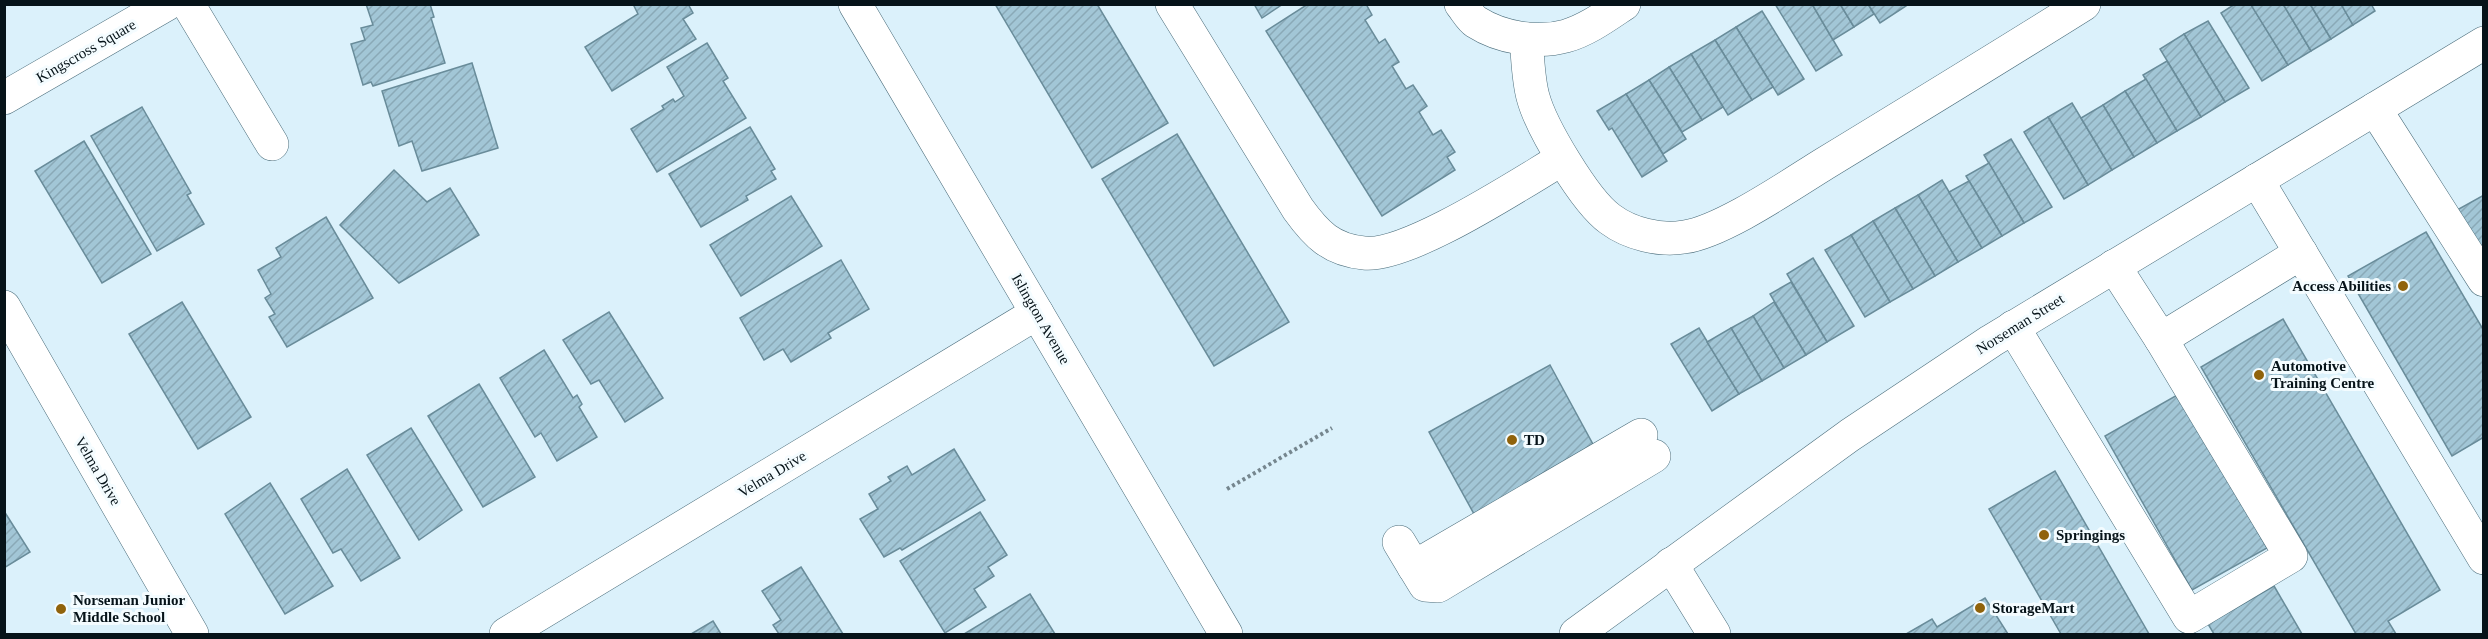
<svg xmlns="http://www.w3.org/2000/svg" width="2488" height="639" font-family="Georgia,serif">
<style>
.building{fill:url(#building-hatch);stroke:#698c9a;stroke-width:1.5}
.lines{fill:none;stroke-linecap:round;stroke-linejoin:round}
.minor-casing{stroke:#4b6d7b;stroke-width:34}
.major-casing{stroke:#4b6d7b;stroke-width:34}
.path{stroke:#75868e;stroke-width:4;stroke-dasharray:3 3;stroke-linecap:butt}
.minor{stroke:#fff;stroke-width:33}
.major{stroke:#fff;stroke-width:33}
.poi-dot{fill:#90630c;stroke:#f4fcff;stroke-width:2}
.labels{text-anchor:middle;stroke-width:6;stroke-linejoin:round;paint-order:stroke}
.street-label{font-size:15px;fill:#061319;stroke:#f4fcff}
.poi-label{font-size:15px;font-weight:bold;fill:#061319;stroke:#f4fcff;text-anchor:start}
</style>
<defs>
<pattern id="building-hatch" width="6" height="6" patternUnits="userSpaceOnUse" patternTransform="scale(1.5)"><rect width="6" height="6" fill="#a2c6d6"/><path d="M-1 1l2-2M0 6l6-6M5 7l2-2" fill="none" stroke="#8aa9b7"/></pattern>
</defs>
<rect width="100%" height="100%" fill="#dbf1fb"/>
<g class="building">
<polygon points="366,4 430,4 434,17 431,18 445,63 373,86 371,82 363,85 351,44 365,40 361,28 373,25"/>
<polygon points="633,4 688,4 693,13 683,19 696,39 612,91 585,47 638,14"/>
<polygon points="995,4 1097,4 1168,123 1092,168"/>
<polygon points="1254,4 1283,4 1262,18"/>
<polygon points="1308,4 1366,4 1372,15 1365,20 1379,43 1385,39 1399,62 1392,66 1406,89 1413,85 1427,106 1419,112 1433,135 1441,130 1455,152 1447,157 1455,170 1382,216 1266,31"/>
<polygon points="1775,4 1812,4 1842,55 1816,71"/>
<polygon points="1812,4 1840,4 1854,27 1833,40"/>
<polygon points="1840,4 1868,4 1874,14 1854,27"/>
<polygon points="1868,4 1905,4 1906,6 1880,23"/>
<polygon points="2235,4 2251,4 2288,65 2262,81 2221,13"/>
<polygon points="2283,4 2311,51 2288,65 2251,5"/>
<polygon points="2283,4 2310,4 2331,39 2311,51"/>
<polygon points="2310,4 2341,4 2353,25 2331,39"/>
<polygon points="2341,4 2371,4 2375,11 2353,25"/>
<polygon points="1762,11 1804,79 1778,95 1736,27"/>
<polygon points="2208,21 2249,88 2225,102 2184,34"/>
<polygon points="1736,27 1773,87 1752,100 1715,40"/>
<polygon points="2184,34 2225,102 2201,117 2160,49"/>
<polygon points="1715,40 1752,100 1728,115 1691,54"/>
<polygon points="707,43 728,78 723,81 746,118 657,172 631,129 664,109 662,106 673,99 675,102 684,96 667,67"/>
<polygon points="1691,54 1723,107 1702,120 1669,67"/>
<polygon points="2167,61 2201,117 2177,131 2143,75"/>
<polygon points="472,63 498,148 422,171 412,141 399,146 382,91"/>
<polygon points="1669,67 1702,120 1682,132 1649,80"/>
<polygon points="2146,79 2177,131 2157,143 2125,91"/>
<polygon points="1649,80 1686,139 1663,154 1626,94"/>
<polygon points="2125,91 2157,143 2134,157 2103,105"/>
<polygon points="1626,94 1667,161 1642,177 1612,128 1609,130 1597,111"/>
<polygon points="2072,103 2112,170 2088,185 2048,117"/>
<polygon points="2103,105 2134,157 2112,170 2081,118"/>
<polygon points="142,107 191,193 187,195 204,224 157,251 91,136"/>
<polygon points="2048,117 2088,185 2064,199 2024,132"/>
<polygon points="750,127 775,169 771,171 776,179 746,196 748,200 701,227 669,174"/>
<polygon points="1177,134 1289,322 1214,366 1102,179"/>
<polygon points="2011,139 2052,207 2024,223 1984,155"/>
<polygon points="84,141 151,254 102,283 35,171"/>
<polygon points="1989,163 2024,223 2002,236 1966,176"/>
<polygon points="394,170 427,202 450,188 479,235 399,283 340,225"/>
<polygon points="1942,180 1982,248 1958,262 1918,195"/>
<polygon points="1969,181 2002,236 1982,248 1949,192"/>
<polygon points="1918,195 1958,262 1935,276 1895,208"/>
<polygon points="2484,195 2484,255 2457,210"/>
<polygon points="791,196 822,246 741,296 710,245"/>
<polygon points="1895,208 1935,276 1913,289 1873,221"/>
<polygon points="326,217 373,298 287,347 269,317 275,314 265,298 271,294 258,270 281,257 276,248"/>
<polygon points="1873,221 1913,289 1890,302 1851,235"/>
<polygon points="2426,232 2484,331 2484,437 2452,456 2348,276"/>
<polygon points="1851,235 1890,302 1865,317 1825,250"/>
<polygon points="1813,258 1854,326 1827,342 1787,274"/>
<polygon points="841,260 869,309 828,333 831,338 791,362 783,349 764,360 740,318"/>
<polygon points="1791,282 1827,342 1806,355 1770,294"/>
<polygon points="182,302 251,417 198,449 129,334"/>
<polygon points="1774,302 1806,355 1784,368 1753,316"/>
<polygon points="609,312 663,398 625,422 599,380 591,384 563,340"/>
<polygon points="1753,316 1784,368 1762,381 1731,328"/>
<polygon points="2283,319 2440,590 2388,621 2396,634 2356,634 2201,367"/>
<polygon points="1699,328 1739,394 1712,411 1671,344"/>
<polygon points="1731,328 1762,381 1739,394 1707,342"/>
<polygon points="544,350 573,398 577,395 582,404 579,407 597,437 557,461 541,433 535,437 500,378"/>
<polygon points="1550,365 1595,448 1474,514 1429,432"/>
<polygon points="479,384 535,477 483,507 428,416"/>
<polygon points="2179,394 2267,548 2192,590 2105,436"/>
<polygon points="411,428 462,510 419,540 367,455"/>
<polygon points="954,449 985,500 902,550 900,548 884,557 860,519 878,509 869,494 891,481 888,477 907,466 912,475"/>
<polygon points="347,469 400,558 361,581 341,549 333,553 301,499"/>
<polygon points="2055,471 2149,634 2061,634 1989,509"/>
<polygon points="270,483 333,586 285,614 225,514"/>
<polygon points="4,511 30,552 4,568"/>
<polygon points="980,512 1007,555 988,567 994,576 974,589 986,607 945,633 900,561"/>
<polygon points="801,567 843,634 779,634 773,625 781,620 762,591"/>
<polygon points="2274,586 2302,634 2214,634 2208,624"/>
<polygon points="1030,594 1055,634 964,634"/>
<polygon points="1985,598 2008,634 1906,634 1932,619 1937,627"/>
<polygon points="713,621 721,634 691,634"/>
</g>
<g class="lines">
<defs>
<g id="minor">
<polyline points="188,4 272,144"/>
<path d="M1172,4L1298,209C1316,234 1331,250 1364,253C1408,258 1521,183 1562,159"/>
<path d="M1461,4C1466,10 1470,18 1476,22C1501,38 1538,44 1566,36C1587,30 1606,16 1624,4"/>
<path d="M1526,39C1528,58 1528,79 1533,97C1541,127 1585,201 1610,219C1630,234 1660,241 1684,237C1722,232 1790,185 1824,164C1911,111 1998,58 2084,4"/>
<polyline points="4,98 167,4"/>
<polyline points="2375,109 2484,280"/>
<polyline points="2257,180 2484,558"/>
<polyline points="2114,266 2161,339 2301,253"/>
<polyline points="4,307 192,634"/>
<polyline points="2013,327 2189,617 2291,556 2161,339"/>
<polyline points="1399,542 1414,567 1641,435"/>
<polyline points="1671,564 1714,634"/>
<polyline points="1414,567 1425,585 1438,586 1654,456"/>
<polyline points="506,634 1037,313"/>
<polyline points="1576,634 1850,435 1991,341 2484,43"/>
</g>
<polyline id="major" points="855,4 1226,634"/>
</defs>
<use href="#minor" class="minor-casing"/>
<use href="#major" class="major-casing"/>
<polyline class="path" points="1227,489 1332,428"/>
<use href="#minor" class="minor"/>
<use href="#major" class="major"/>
</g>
<g class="poi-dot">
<circle cx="2403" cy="286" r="6"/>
<circle cx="2259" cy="375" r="6"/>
<circle cx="1512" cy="440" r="6"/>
<circle cx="2044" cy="535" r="6"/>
<circle cx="1980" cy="608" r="6"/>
<circle cx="61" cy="609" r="6"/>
</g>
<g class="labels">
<g class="street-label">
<text transform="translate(86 51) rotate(-30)" y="5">Kingscross Square</text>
<text transform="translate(1041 319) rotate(60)" y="5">Islington Avenue</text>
<text transform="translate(2020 324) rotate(-32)" y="5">Norseman Street</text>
<text transform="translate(98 471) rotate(60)" y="5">Velma Drive</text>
<text transform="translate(772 474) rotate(-31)" y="5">Velma Drive</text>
</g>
<g class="poi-label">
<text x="2391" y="291" text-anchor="end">Access Abilities</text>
<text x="2271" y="371">Automotive<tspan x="2271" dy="17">Training Centre</tspan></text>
<text x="1524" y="445">TD</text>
<text x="2056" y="540">Springings</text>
<text x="73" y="605">Norseman Junior<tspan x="73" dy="17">Middle School</tspan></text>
<text x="1992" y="613">StorageMart</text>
</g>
</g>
<rect width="2488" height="639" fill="none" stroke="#061319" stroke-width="12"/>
</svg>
